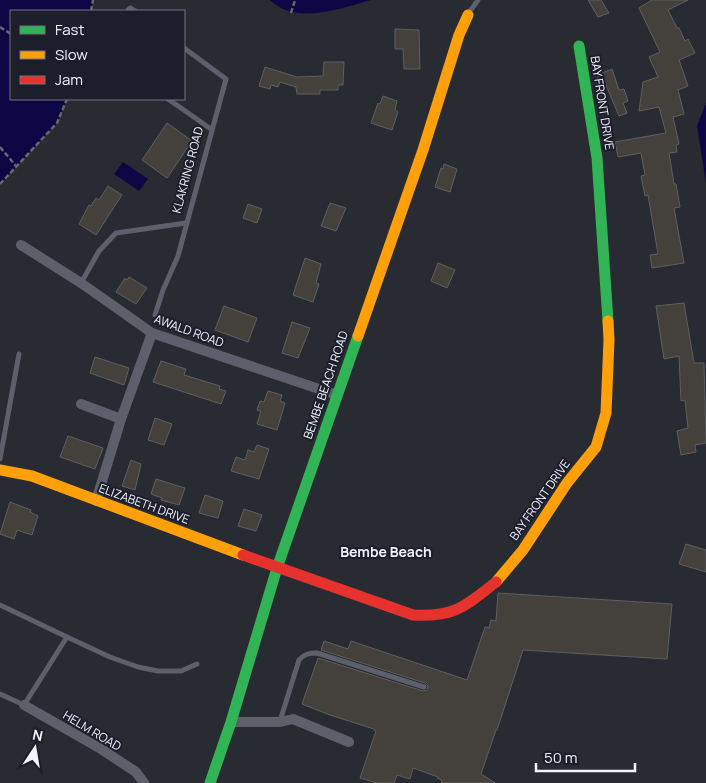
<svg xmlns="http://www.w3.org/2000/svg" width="706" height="783" font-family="Manrope,sans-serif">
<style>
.water{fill:#0d0645}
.building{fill:#44413c;stroke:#5f5f5f}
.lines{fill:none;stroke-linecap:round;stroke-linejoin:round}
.path{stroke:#666870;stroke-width:2.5;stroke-dasharray:5 2.5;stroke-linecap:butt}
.lane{stroke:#5d606a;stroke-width:5}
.street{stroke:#5d606a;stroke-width:10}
.fast{stroke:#30b455;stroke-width:11}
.slow{stroke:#ff9f0a;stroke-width:11}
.jam{stroke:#e5322d;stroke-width:11}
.labels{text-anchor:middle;stroke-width:4;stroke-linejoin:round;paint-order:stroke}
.street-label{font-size:12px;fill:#f1f4fc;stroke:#1c1f2b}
.neighbourhood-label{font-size:14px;font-weight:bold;fill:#f1f4fc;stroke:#1c1f2b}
</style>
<rect width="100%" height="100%" fill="#282b32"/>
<g class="water">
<polygon points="0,0 93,0 91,11 11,11 11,99 67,99 57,123 0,184"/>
<path d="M270,0H371C341,8 296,26 270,0Z"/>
<polygon points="706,103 706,183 697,126"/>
<polygon points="123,162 148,179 139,191 114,174"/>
</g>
<g class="building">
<polygon points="588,0 601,0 609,13 598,17"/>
<polygon points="652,0 688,0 668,10 677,28 679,28 685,41 688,39 695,53 679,60 688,86 678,90 684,114 673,117 679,144 676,145 677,152 669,153 674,184 676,184 680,207 674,208 684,263 652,268 650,255 658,254 648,195 645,196 641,176 645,175 641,153 618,157 615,142 666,133 659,107 639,111 643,82 658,77 649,57 660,52 639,8"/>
<polygon points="395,29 419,30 420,69 404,69 403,49 395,49"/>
<polygon points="324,62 344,62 343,85 338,85 338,90 320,90 320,94 297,94 296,87 280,82 278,87 271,85 270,89 259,86 265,67 297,77 323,76"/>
<polygon points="612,69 619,90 624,89 628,101 623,103 627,113 619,116 606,85 601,86 597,75"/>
<polygon points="383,96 397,101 395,109 398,112 392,130 371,123 378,103 380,104"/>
<polygon points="167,123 192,141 167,178 142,160"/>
<polygon points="444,164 457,169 450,192 435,187 441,168 443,169"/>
<polygon points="108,186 122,195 96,235 79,224 89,205 91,206 96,198 99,200"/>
<polygon points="330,203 346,208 336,231 321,226"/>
<polygon points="248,204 262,209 257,223 243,218"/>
<polygon points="305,258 321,264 316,283 319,284 313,302 293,295"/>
<polygon points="438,263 455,270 447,288 431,281"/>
<polygon points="129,277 147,288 136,304 116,292 125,278 127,280"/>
<polygon points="684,303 694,363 704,363 706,443 695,445 696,452 681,455 677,431 688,428 685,400 681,401 679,356 664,359 656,306"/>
<polygon points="224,306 257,318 248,342 215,330"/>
<polygon points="292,322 310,328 298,358 282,353"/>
<polygon points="95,357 129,368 124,385 90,373"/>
<polygon points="161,361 186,369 184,375 220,386 219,389 226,391 221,404 153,382"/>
<polygon points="268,391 282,395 280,401 285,403 277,430 257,424 261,411 257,410 260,401 264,402"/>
<polygon points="155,418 172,424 164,445 148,440"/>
<polygon points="68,436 103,448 95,469 60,457"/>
<polygon points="257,445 269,449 259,479 231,471 236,457 245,460 248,450 254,452"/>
<polygon points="131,460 141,464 135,490 122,486"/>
<polygon points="156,479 185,488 179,505 161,500 162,498 151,494"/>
<polygon points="205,495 223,501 218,518 199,513"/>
<polygon points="10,502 31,510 30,512 38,516 32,535 17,530 14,539 0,534"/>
<polygon points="244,509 262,515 256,531 238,526"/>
<polygon points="686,544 706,550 706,572 679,564"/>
<polygon points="498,593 672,604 667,659 523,650 497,730 496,730 481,774 495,783 441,783 442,780 437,778 438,777 413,768 410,779 397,775 394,783 377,783 360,778 376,731 374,730 374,729 330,715 302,704 318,658 423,691 427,690 428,686 425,683 321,650 324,641 348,649 351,641 467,680 485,627 489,628 491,620 496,621"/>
</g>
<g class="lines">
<g class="path">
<polyline points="91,11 93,0"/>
<polyline points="291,13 295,0"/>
<polyline points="0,27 11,34"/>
<polyline points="0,147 16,166"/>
<polyline points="0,184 57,123 67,99"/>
</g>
<g class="lane">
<polyline points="127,11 130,8 135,11"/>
<polyline points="468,14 478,0"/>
<polyline points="168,99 211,129"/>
<polyline points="81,283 99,251 116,233 186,223"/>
<polyline points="155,315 163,290 178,256 226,79 184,48"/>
<polyline points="0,459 19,354"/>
<polyline points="0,605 67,637 24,705 0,694"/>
<polyline points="67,637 110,657 138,667 158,671 181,671 197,664"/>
<path d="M280,721L299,660C304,654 309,653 317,653L424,687"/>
</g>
<g class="street">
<polyline points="21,245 81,283 152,333 337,395"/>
<polyline points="81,404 121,419"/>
<polyline points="96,501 121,419 152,333"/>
<polyline points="24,705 101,749 136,772 144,783"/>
<polyline points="231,722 280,722 293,719 349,742"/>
</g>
<g class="fast">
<polyline points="579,46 597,158 608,321"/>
<polyline points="210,783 231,722 277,568 358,336"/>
</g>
<g class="slow">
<polyline points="358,336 423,150 459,35 468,15"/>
<polyline points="0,470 32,476 243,555"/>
<polyline points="496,582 523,550 567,483 596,447 606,413 609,340 608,321"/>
</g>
<path class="jam" d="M243,555L413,615C455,617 464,607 496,582"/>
</g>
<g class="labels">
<g class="street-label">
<text transform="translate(602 103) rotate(81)" y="4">BAY FRONT DRIVE</text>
<text transform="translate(188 170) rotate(-75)" y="4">KLAKRING ROAD</text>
<text transform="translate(189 331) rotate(20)" y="4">AWALD ROAD</text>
<text transform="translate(326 385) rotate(-71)" y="4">BEMBE BEACH ROAD</text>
<text transform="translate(540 500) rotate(-55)" y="4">BAY FRONT DRIVE</text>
<text transform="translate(144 504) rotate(20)" y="4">ELIZABETH DRIVE</text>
<text transform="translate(92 731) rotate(31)" y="4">HELM ROAD</text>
</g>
<g class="neighbourhood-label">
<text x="386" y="557">Bembe Beach</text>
</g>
</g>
<rect x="10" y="10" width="175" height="90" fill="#1c1f2b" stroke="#71747f"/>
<rect x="20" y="26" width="25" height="8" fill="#30b455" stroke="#71747f"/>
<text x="55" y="35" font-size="15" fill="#f1f4fc">Fast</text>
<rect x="20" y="51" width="25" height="8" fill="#ff9f0a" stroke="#71747f"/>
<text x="55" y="60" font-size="15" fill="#f1f4fc">Slow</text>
<rect x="20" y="76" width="25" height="8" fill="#e5322d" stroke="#71747f"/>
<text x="55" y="85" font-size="15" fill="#f1f4fc">Jam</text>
<g transform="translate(35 748) rotate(12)" stroke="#1c1f2b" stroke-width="4" paint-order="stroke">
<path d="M0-4L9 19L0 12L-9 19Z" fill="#f1f4fc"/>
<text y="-8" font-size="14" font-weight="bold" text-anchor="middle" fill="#f1f4fc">N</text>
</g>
<path d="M536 763v8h99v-8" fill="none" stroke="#f1f4fc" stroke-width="2.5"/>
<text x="544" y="763" font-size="15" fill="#f1f4fc" stroke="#1c1f2b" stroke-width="4" paint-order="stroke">50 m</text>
</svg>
